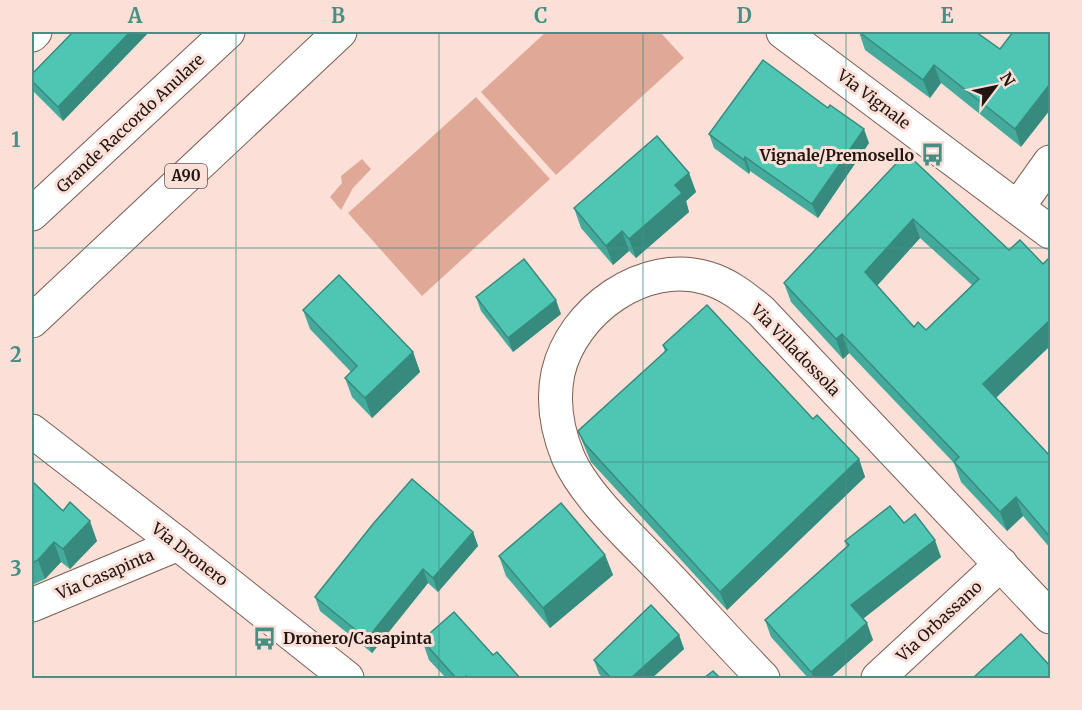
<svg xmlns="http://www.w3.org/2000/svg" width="1082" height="710" font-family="Merriweather,serif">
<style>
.green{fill:#e0a997}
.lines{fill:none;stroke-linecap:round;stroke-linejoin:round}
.street-casing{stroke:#7a5d53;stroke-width:35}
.secondary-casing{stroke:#7a5d53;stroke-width:35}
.highway-casing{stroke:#7a5d53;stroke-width:35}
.street{stroke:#fff;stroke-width:33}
.secondary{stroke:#fff;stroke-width:33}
.highway{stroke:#fff;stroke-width:33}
.wall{fill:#44aa9b;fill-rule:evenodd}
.shaded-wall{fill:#378b7e}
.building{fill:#4fc6b4;stroke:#378b7e;stroke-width:1.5;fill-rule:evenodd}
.grid{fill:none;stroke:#498e83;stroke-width:1.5;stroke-opacity:0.55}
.labels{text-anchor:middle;stroke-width:6;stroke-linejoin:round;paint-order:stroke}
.shield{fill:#fce0d7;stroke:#63534d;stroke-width:1.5}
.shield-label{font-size:15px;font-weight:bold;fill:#211612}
.street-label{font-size:16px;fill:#211612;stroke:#fce0d7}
.poi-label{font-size:16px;font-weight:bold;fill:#211612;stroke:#fce0d7;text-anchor:end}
.neatline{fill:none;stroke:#498e83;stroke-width:2}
.grid-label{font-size:20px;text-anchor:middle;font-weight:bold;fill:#498e83}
</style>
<rect width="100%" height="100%" fill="#fce0d7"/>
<g class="green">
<polygon points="546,32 660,32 684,58 556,175 481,92"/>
<polygon points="476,97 550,179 422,296 348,213"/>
<polygon points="362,159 371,169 353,188 341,210 330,197 342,183 341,176"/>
</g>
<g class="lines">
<defs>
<g id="street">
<polyline points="783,32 1050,232"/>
<polyline points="1018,207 1050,162"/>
<polyline points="32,431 178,544 347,678"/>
<polyline points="32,605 178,544"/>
<path d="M763,678C726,640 691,600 654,562C627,534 583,493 568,457C557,430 552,402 558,373C572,311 644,259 707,278C728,284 744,297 761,311L1050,617"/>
<polyline points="878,678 1001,564"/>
</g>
<polyline id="secondary" points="32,35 35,32"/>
<g id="highway">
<polyline points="32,214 228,32"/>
<polyline points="32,321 340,32"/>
</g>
</defs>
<use href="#street" class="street-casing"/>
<use href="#secondary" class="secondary-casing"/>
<use href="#highway" class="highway-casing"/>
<use href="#street" class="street"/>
<use href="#secondary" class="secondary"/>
<use href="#highway" class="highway"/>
</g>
<g class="wall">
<polygon points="73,32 149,32 63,121 33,91 32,87 32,74"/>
<polygon points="859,32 1000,49 1021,147 941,83 930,98 865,50"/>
<polygon points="709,134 869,143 818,218 750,171 749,174 714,148"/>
<path d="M906,153L1050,346L996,398L1050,456V548L1023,516L1007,531L961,482L954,463L849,353L843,359L791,302L784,283ZM920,238L972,285L926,330L914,327L877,286Z"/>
<polygon points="689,173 696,192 686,201 689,212 636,258 629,251 613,265 581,228 574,208"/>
<polygon points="476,297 561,314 513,352 481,311"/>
<polygon points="303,310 413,352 420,372 372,418 352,397 345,378 351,372 310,329"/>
<polygon points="663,345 813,419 859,459 865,477 727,610 591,462 585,448 578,431 665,352"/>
<polygon points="32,481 63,511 97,541 70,569 61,562 45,579 32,585"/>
<polygon points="904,523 941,557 863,618 873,640 830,678 808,678 771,637 765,620 847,546 845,541"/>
<polygon points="473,532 478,546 438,592 428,583 372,653 320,611 315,597"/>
<polygon points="605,555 613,575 550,628 506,576 499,556"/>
<polygon points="679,635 684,649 652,678 603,678 599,674 594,660"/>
<polygon points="422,640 493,655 520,678 446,678 429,660"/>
</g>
<g class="shaded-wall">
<polygon points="130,32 149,32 63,121 58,107"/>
<polygon points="934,65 941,83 930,98 923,80"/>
<polygon points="1050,84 1050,110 1021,147 1015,129"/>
<polygon points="864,129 869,143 818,218 812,204"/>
<polygon points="745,157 750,171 749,174 744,160"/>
<polygon points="689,173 696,192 686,201 689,212 636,258 629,239 675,185"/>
<polygon points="913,219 920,238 872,291 865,272"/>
<polygon points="622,231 629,251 613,265 606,246"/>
<polygon points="556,300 561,314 513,352 508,338"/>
<polygon points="1050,320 1050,346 990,403 983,384"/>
<polygon points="842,334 849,353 843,359 836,339"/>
<polygon points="413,352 420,372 372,418 365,398"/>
<polygon points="859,459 865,477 727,610 720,592"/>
<polygon points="1016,497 1023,516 1007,531 1000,512"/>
<polygon points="90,521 97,541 70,569 63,549"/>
<polygon points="473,532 478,546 438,592 433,578"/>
<polygon points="935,540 941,557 858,623 851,605"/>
<polygon points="54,542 61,562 45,579 38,560"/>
<polygon points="605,555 613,575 550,628 543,608"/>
<polygon points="423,569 428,583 372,653 367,639"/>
<polygon points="867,623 873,640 830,678 814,678 811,672"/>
<polygon points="679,635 684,649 652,678 631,678"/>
</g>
<g class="building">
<polygon points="73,32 130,32 58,107 32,81 32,74"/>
<polygon points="859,32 976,32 1000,49 1013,32 1050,32 1050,84 1015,129 934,65 923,80"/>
<polygon points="763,60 828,108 830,105 864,129 812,204 745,157 744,160 709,134"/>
<polygon points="657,136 689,173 675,185 682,193 629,239 622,231 606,246 574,208"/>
<path d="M906,153L1009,250L1020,240L1043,264L1049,258L1050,259V320L983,384L1050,456V537L1016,497L1000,512L954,462L959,457L842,334L836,339L784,283ZM913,219L979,279L926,330L918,322L914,327L865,272Z"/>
<polygon points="524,259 556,300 508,338 476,297"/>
<polygon points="339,275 413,352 365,398 345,378 357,366 303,310"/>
<polygon points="707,305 813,419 817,415 859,459 720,592 585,444 578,431 667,350 663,345"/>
<polygon points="412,479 473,532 433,578 423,569 367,639 315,597 373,524"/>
<polygon points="32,481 63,511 70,502 90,521 63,549 54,542 38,560 32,563"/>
<polygon points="561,503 605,555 543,608 499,556"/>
<polygon points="890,506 904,523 915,514 935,540 851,605 867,623 811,672 765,620 849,545 845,541"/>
<polygon points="651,605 679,635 631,678 611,678 594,660"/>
<polygon points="454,612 493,655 497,652 520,678 468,678 466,676 463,678 456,678 422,640"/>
<polygon points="1021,634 1050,666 1050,678 973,678"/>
<polygon points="713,671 720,678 704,678"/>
</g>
<path class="grid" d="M236,32V678M439,32V678M643,32V678M846,32V678M32,248H1050M32,462H1050"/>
<defs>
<symbol id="bus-bare" viewBox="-9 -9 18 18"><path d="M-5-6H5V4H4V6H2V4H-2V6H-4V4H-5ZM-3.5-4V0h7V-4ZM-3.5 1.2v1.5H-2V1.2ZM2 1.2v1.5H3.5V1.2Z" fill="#498e83" stroke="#fce0d7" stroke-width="2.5" paint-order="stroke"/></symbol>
</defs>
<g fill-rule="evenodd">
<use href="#bus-bare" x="916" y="138" width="33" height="33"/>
<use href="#bus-bare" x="248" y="622" width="33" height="33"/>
</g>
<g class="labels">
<rect class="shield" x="165" y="164" width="42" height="24" rx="4.5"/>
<g class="shield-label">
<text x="186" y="181">A90</text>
</g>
<g class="street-label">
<text transform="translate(874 99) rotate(37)" y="6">Via Vignale</text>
<text transform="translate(130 123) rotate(-43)" y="6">Grande Raccordo Anulare</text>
<text transform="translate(796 350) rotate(46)" y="6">Via Villadossola</text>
<text transform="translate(190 554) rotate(38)" y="6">Via Dronero</text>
<text transform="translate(105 574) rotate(-23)" y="6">Via Casapinta</text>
<text transform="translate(939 621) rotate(-43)" y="6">Via Orbassano</text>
</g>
<g class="poi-label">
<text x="914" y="161">Vignale/Premosello</text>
<text x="283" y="644" text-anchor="start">Dronero/Casapinta</text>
</g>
</g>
<rect width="1082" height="710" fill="none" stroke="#fce0d7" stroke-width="66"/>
<g transform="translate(995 87) rotate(58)" stroke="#fce0d7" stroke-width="4.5" paint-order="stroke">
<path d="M0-4.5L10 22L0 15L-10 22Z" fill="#211612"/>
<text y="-9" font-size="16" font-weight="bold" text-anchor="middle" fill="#211612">N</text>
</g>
<rect x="33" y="33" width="1016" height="644" class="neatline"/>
<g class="grid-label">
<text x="135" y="23">A</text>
<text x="338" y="23">B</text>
<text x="541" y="23">C</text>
<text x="744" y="23">D</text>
<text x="947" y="23">E</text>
<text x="16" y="147">1</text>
<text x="16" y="362">2</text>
<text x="16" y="576">3</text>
</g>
</svg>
